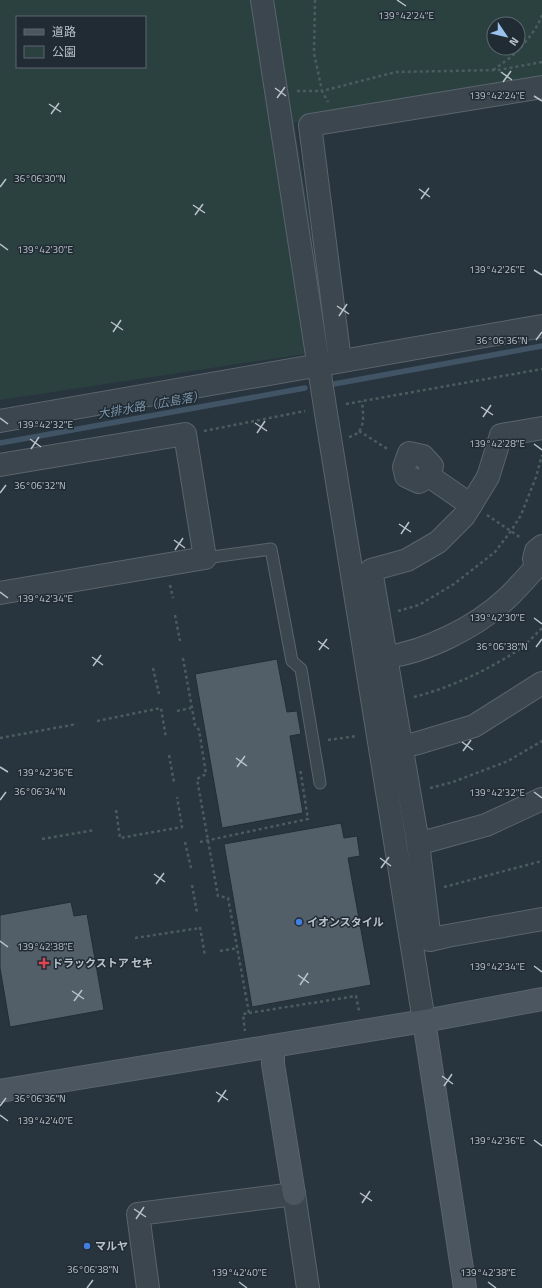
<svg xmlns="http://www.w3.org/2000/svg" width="542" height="1288" font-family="'Titillium Web','Noto Sans JP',sans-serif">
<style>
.green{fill:#2b4140;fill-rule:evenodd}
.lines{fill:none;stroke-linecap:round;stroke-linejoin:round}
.stream{stroke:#405466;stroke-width:5.5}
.building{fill:#525f69;stroke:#232d36}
.lane-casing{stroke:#5a646c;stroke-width:13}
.street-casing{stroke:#5a646c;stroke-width:24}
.secondary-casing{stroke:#5a646c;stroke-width:24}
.path{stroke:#4a5d5e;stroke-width:2.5;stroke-dasharray:3 3;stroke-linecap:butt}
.lane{stroke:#3c464f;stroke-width:11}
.street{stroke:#3c464f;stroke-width:22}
.secondary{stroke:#4b5661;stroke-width:22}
.ticks{fill:none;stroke:#b9c1c9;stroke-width:1.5}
.shop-dot{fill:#3f7fe0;stroke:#212b34;stroke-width:1.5}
.health-dot{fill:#e0444e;stroke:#212b34;stroke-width:1.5}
.labels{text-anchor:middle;stroke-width:3;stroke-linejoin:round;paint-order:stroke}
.poi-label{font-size:11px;font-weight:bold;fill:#b9c1c9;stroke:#212b34;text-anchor:start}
.water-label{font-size:12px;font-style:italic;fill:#7c95a9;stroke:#212b34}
.ticks-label{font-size:10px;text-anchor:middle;fill:#b9c1c9;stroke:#212b34;stroke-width:3;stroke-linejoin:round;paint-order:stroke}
</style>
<rect width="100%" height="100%" fill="#28343e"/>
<path class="green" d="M0,0H542V81L294,123L331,350L0,400ZM17,17H145V67H17ZM494,24H518V48H494Z"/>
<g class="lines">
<g class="stream">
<polyline points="334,384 542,346"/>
<polyline points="0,443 305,388"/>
</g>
</g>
<g class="building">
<polygon points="277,659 287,712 297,711 301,734 290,736 303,813 222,828 195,674"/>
<polygon points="341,823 344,838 357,836 360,856 348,858 371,985 252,1007 224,844"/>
<polygon points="71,902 74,916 87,914 104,1010 10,1027 0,968 0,915"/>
</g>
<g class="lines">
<defs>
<polyline id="lane" points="205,558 271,549 292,661 301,669 320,783"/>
<g id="street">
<polyline points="262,0 325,407 424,1021"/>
<polyline points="340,361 310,125 542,87"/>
<polyline points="0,421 542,326"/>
<polyline points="542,428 501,435 488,477 464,516 438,542 407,560 371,570 418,843 430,940 447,936 542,919"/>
<polygon points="409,453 423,456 432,466 429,476 419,482 406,476 404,467"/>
<polyline points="0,465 185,434 205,558 0,593"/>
<polyline points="429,476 471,505"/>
<polyline points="537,566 534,559 536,551 542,546"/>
<path d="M386,657C426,652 476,627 506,599C517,589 527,577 537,566H542"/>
<polyline points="401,747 418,743 474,726 542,683"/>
<polyline points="418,843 432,840 486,825 542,799"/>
<polyline points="148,1288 138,1214 294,1194 308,1288"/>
</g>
<g id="secondary">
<polyline points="424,1021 465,1288"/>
<polyline points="273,1046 273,1064 294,1194"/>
<polyline points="0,1091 424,1021 542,999"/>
</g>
</defs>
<use href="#lane" class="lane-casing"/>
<use href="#street" class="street-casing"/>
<use href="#secondary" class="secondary-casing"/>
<g class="path">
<polyline points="315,0 314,53 322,91 396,72 499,70 542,62"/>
<path d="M493,70C512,57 520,50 533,32C537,26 540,21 542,15"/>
<polyline points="297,91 322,91 328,102"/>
<polyline points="346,404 542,369"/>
<polyline points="204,431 305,411"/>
<polyline points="359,431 389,450"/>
<path d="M349,437C367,433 363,414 362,401"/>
<polyline points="487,515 521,538"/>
<polyline points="170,585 173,598"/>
<polyline points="398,611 419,605 454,584 495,552 511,531 521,515 536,477 542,455"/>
<polyline points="175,615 180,641"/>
<polyline points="183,658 195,725 199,730 206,774 197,779 218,896 228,898 249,1013 243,1014 245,1031"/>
<polyline points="153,668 159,694"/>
<path d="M414,697C449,688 486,671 517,651C526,645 534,636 542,628"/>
<polyline points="177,711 191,708"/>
<polyline points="97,721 161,708 166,738"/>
<polyline points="0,738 77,724"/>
<polyline points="328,740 357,736"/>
<polyline points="169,755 174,782"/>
<polyline points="430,788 453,782 508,761 542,741"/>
<polyline points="116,810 120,838 182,827 177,797"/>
<polyline points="42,839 95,830"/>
<polyline points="185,842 191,868"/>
<polyline points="200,842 308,819 300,768"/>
<polyline points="192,885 197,913"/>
<polyline points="444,887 542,861"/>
<polyline points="200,927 205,956"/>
<polyline points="135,938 200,928"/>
<polyline points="220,951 238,948"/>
<polyline points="249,1013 356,996 359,1011"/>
</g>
<use href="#lane" class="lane"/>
<use href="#street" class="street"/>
<use href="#secondary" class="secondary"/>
</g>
<path class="ticks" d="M397,0L406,6M501,72L512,80M503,82L511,71M275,88L286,96M534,96L542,101M277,98L285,87M49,104L61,112M51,114L59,103M0,187L6,179M419,189L430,197M421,199L429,188M193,205L205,213M195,215L203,204M0,244L8,250M534,270L542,275M337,306L349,314M339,316L347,304M111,322L123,330M113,332L121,320M536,340L542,332M481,407L493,415M483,417L491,405M0,418L8,424M255,423L267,431M257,433L265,421M30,439L41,447M534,444L542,450M31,449L39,437M0,493L6,485M399,524L411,532M401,534L409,522M174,540L185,548M175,550L183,538M0,592L8,598M534,618L542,624M318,641L329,649M536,647L542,639M319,650L327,639M92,657L103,665M93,666L101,655M462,742L473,750M463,751L471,740M236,758L247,766M0,767L8,772M237,767L245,756M534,792L542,798M0,800L6,792M380,858L391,866M381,868L389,857M154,874L165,882M156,884L164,873M0,941L8,947M534,966L542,972M298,975L309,983M300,985L308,973M72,991L84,999M74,1001L82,990M442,1076L453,1084M444,1086L452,1074M216,1092L228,1100M218,1102L226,1090M0,1106L6,1098M0,1115L8,1121M534,1140L542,1146M360,1193L372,1201M362,1203L370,1191M134,1209L146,1217M136,1219L144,1207M239,1282L247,1288M488,1282L496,1288M87,1288L93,1280"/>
<g class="shop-dot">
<circle cx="299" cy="922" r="4"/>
<circle cx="87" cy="1246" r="4"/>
</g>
<path class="health-dot" d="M42 957h4v4h4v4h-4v4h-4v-4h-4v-4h4z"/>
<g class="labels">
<g class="poi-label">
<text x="307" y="926">イオンスタイル</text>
<text x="52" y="967">ドラックストア セキ</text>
<text x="95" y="1250">マルヤ</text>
</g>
<g class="water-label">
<text transform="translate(151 405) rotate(-10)" y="4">大排水路（広島落）</text>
</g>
</g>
<g class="ticks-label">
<text x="406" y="19">139°42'24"E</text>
<text x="497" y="99">139°42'24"E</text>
<text x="40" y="182">36°06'30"N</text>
<text x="45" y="253">139°42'30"E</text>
<text x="497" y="273">139°42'26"E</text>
<text x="502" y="344">36°06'36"N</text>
<text x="45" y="428">139°42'32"E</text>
<text x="497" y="447">139°42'28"E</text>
<text x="40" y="489">36°06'32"N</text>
<text x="45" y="602">139°42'34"E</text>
<text x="497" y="621">139°42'30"E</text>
<text x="502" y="650">36°06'38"N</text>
<text x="45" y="776">139°42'36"E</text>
<text x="40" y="795">36°06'34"N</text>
<text x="497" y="796">139°42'32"E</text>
<text x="45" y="950">139°42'38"E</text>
<text x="497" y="970">139°42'34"E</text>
<text x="40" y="1102">36°06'36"N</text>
<text x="45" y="1124">139°42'40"E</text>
<text x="497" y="1144">139°42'36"E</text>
<text x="93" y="1273">36°06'38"N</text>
<text x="239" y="1276">139°42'40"E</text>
<text x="488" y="1276">139°42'38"E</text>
</g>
<rect x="16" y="16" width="130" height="52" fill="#212b34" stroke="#5e6770"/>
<rect x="24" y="29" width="20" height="6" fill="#4b5661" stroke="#5e6770"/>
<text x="52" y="36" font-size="12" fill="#b9c1c9">道路</text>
<rect x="24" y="46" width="20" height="12" fill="#2b4140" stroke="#5e6770"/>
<text x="52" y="56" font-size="12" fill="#b9c1c9">公園</text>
<g transform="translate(506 36) rotate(125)"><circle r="19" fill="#212b34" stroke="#5e6770"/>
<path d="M0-3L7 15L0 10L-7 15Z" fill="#99c3ee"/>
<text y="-6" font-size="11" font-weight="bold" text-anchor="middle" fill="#b9c1c9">N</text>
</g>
</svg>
